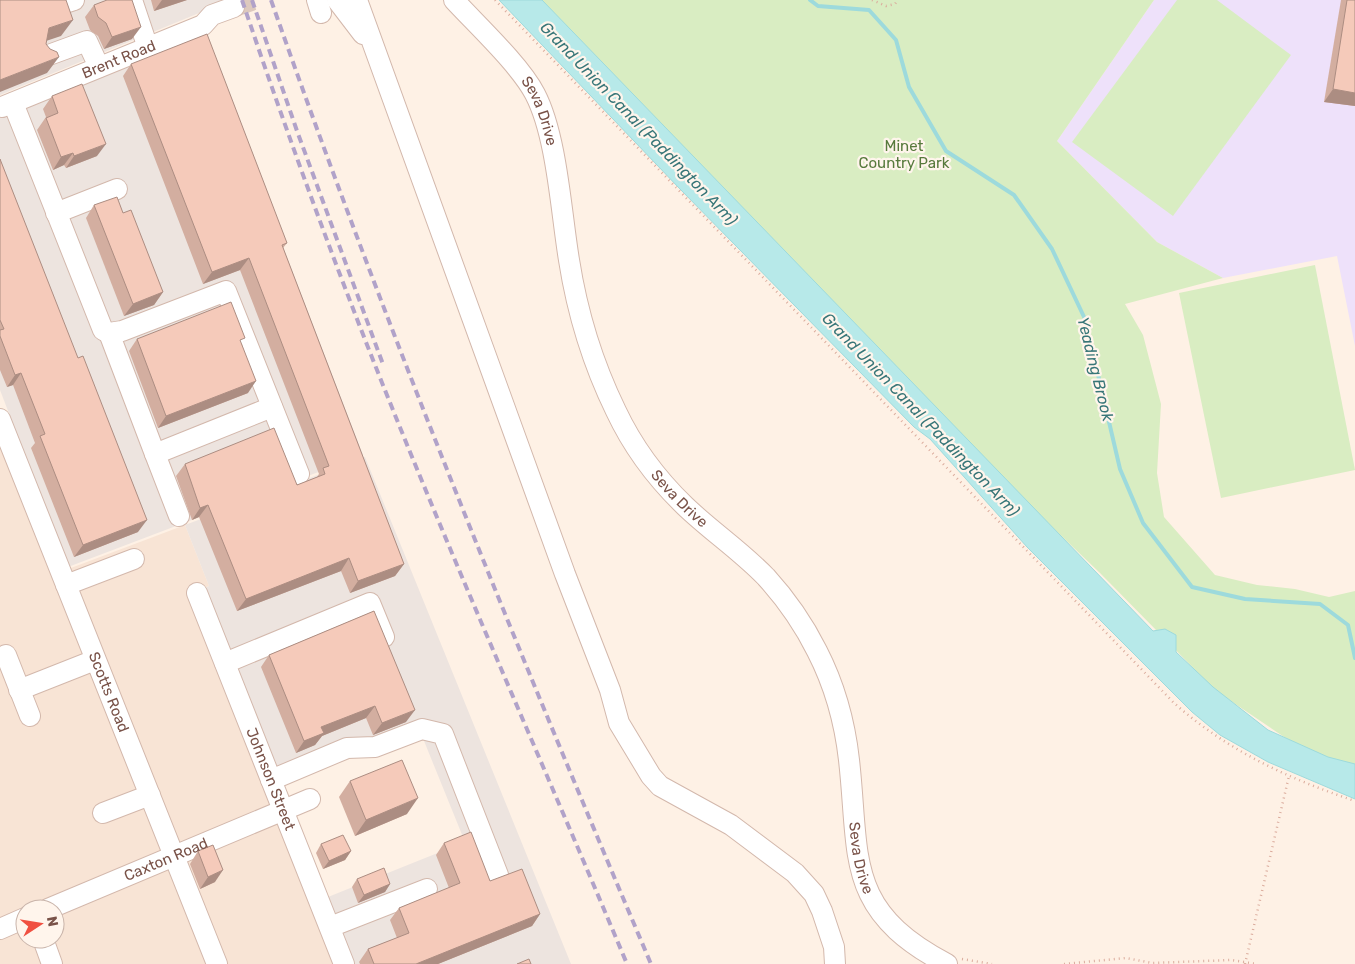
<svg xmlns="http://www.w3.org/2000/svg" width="1355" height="964" font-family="Rubik,sans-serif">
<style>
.residential{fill:#f8e4d5;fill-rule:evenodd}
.industrial{fill:#ede4df}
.education{fill:#eee1fa}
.green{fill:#d9edc2}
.water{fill:#b7e9e9;stroke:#9ddadc}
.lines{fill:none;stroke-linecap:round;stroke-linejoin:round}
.stream{stroke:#9ddadc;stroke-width:4}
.minor-tunnel{stroke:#ddc9be;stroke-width:20;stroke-dasharray:20 10;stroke-linecap:butt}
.minor-casing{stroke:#d3b8ac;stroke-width:22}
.path{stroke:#dbac9d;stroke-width:2.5;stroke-dasharray:1 4;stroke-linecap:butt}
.minor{stroke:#fff;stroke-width:20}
.rail{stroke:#b1a2c9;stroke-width:4;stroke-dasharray:8 5;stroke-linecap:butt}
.wall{fill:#d3aea0}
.shaded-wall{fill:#ac8d82}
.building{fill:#f5caba;stroke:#ac8d82}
.labels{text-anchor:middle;stroke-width:4.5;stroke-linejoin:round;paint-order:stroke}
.street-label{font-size:15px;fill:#795248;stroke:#fff5ec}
.park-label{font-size:15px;fill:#577a3c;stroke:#fff5ec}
.water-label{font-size:16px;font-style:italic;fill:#387678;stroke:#fff5ec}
</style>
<rect width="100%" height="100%" fill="#fef1e5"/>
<path class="residential" d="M0,438L55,574L185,525L209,586L199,590L349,964H0ZM25,909H55V939H25Z"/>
<g class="industrial">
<polygon points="0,0 220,0 221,4 0,95"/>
<polygon points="202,37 363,455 68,567 0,390 0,118"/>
<polygon points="365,457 571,964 349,964 323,899 465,842 422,736 369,756 342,759 278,786 199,590 209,586 185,525"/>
</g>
<polygon class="education" points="1154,0 1355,0 1355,346 1337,256 1223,278 1157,242 1057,141"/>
<g class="green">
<polygon points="539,0 1154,0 1057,141 1157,242 1223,278 1125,304 1143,335 1161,404 1157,473 1164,517 1215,575 1257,585 1295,589 1329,597 1355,591 1355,765 1308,753 1216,691 1100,573 974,452"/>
<polygon points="1177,0 1217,0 1291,55 1173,216 1072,142"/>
<polygon points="1315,265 1355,470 1221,498 1179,293"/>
</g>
<polygon class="water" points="499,0 542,0 1153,631 1165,629 1176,635 1176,652 1213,687 1268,730 1328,757 1355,764 1355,799 1268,762 1220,735 1192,712 1027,547 930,439 914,427 679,188"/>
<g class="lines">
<polyline class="stream" points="810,0 818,6 869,10 896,40 909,87 946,151 1014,195 1052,249 1085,319 1120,469 1143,523 1192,587 1245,599 1320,604 1348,625 1355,658"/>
<polyline class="minor-tunnel" points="234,7 254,0"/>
<defs>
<g id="minor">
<polyline points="132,0 148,48"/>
<polyline points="317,0 321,13"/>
<polyline points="337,0 363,34"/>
<polyline points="357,0 565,574 610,690 619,723 651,776 660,786 731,825 795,873 814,894 822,911 834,947 835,964"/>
<path id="s1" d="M454,0C477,25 520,65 535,94C557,136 561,212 569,260C577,311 593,364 616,411C632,445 657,479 685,506C711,531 741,551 766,577C786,599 804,625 817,651C834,684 845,724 849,760C860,858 844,910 947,964"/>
<polyline points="59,5 74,0"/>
<polyline points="46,56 87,41 99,67"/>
<polyline points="13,103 103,330 109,333 122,331 226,291 299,474"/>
<path id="s2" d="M2,107L203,25L212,15L234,7"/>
<polyline points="56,213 117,189"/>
<polyline points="109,333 155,454"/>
<path id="s3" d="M0,419L217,964"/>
<polyline points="179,516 155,454 272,407"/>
<polyline points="66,585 134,559"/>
<path id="s4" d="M197,593L344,964"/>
<polyline points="6,655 30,716"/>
<polyline points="225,663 370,603 384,637"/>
<polyline points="19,690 95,660"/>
<polyline points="271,780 347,748 375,747 422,729 443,734 498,875"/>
<polyline points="103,813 150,795"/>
<path id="s5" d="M48,909L310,799"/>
<polyline points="330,927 427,889"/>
<polyline points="0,929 25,918"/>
<polyline points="43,939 52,964"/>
</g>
</defs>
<use href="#minor" class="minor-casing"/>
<g class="path">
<path d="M495,0L1174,703C1228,751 1287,778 1355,801"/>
<polyline points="872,0 886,6 895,4 898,0"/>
<polyline points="962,959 992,964"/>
<polyline points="1064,964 1126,958 1152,963 1231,960 1257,964"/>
<polyline points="1245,964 1289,776"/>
</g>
<use href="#minor" class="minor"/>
<g class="rail">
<path d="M242,0C278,107 316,213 357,319C441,536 537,749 627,964"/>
<polyline points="252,0 297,131 384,367"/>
<path d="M271,0C385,326 516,646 651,964"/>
</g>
</g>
<g class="wall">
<polygon points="151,0 187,0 154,11"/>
<polygon points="1341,0 1355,0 1355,106 1324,102"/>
<polygon points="94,5 132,39 104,49 98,36 90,30 85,17"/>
<polygon points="131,64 287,243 283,248 404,564 395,576 350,593 341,571 237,611 199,517 192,520 176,476 185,464 297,485 317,477 319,474 240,270 203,284 123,76"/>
<polygon points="52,96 97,156 66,168 64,165 53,170 37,130 46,117 43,109"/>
<polygon points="0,159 138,532 74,557 31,448 35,443 13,385 7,387 0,370"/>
<polygon points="94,205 123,213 163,292 154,305 124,316 86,218"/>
<polygon points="137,339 242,344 248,393 158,428 129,351"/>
<polygon points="374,611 406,722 373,735 366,718 322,736 315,745 296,753 261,667 269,655"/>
<polygon points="350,781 407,814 355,836 339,797"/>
<polygon points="444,843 490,881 540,914 532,926 438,964 360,964 359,962 368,949 397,938 390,920 399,908 449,888 436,855"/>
<polygon points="321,844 351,851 345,860 323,869 316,853"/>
<polygon points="198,851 215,882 200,889 190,864"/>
<polygon points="357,879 390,884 385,892 358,903 352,887"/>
</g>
<g class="shaded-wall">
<polygon points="162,0 187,0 154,11"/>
<polygon points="73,20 61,36 37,44 49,28"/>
<polygon points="141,27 132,39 104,49 112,37"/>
<polygon points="59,57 47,73 0,92 0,80"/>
<polygon points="1333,89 1355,93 1355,106 1324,102"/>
<polygon points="106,144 97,156 66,168 74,156"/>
<polygon points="73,153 64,165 53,170 61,157"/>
<polygon points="249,258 240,270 203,284 212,272"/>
<polygon points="163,292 154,305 124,316 133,304"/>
<polygon points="21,373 13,385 7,387 15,375"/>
<polygon points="256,381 248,393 158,428 166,416"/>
<polygon points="208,505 199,517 192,520 200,508"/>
<polygon points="147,520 138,532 74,557 83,545"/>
<polygon points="349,558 341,571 237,611 246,599"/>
<polygon points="404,564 395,576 350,593 358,581"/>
<polygon points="375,706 366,718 322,736 315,745 296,753 304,741 321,727"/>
<polygon points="415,710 406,722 373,735 382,723"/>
<polygon points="418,798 407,814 355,836 366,820"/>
<polygon points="351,851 345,860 323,869 329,861"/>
<polygon points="223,870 215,882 200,889 208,877"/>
<polygon points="390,884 385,892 358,903 364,895"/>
<polygon points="540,914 532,926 438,964 416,964"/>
</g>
<g class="building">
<polygon points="0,0 66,0 73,20 49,28 46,44 50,49 57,52 59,57 0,80"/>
<polygon points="107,0 132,0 141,27 112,37 106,23 98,17 94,5"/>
<polygon points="1347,0 1355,0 1355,93 1333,89"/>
<polygon points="207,34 287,243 282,245 404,564 358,581 349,558 246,599 208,505 200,508 185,464 274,428 297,485 325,474 323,468 329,466 249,258 212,272 131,64"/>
<polygon points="82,84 106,144 74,156 73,153 61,157 46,118 58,113 52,96"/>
<polygon points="0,159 78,358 83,356 147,520 83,545 40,436 45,434 21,373 15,375 0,336 0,330 4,329 0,320"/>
<polygon points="117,197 123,213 131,210 163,292 133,304 94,205"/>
<polygon points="231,302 245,338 240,340 256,381 166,416 137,339"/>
<polygon points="374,611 415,710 382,723 375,706 321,727 324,733 304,741 269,655"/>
<polygon points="402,760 418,798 366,820 350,781"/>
<polygon points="471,832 490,881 522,869 540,914 416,964 374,964 368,949 409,933 399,908 460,883 444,843"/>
<polygon points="343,835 351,851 329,861 321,844"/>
<polygon points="213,845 223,870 208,877 198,851"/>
<polygon points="384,868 390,884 364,895 357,879"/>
<polygon points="529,959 531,964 517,964"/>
</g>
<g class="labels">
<g class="street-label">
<text dy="5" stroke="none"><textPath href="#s2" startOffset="126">Brent Road</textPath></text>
<text dy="5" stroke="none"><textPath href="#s1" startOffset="142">Seva Drive</textPath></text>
<text dy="5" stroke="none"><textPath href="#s1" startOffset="562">Seva Drive</textPath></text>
<text dy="5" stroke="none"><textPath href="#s3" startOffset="294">Scotts Road</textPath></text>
<text dy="5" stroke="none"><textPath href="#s4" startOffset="200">Johnson Street</textPath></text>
<text dy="5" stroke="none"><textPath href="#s1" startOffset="982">Seva Drive</textPath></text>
<text dy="5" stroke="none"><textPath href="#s5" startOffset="128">Caxton Road</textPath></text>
</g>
<g class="park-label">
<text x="904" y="151">Minet<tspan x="904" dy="17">Country Park</tspan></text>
</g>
<g class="water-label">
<text transform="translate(639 123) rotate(46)" y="6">Grand Union Canal (Paddington Arm)</text>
<text transform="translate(1096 369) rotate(76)" y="6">Yeading Brook</text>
<text transform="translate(921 414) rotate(46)" y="6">Grand Union Canal (Paddington Arm)</text>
</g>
</g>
<g transform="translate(40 924) rotate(78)"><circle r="24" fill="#fff5ec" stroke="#c9b4aa"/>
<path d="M0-4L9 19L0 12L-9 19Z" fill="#f05041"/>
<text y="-8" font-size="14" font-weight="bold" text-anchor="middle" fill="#795248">N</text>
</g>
</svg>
